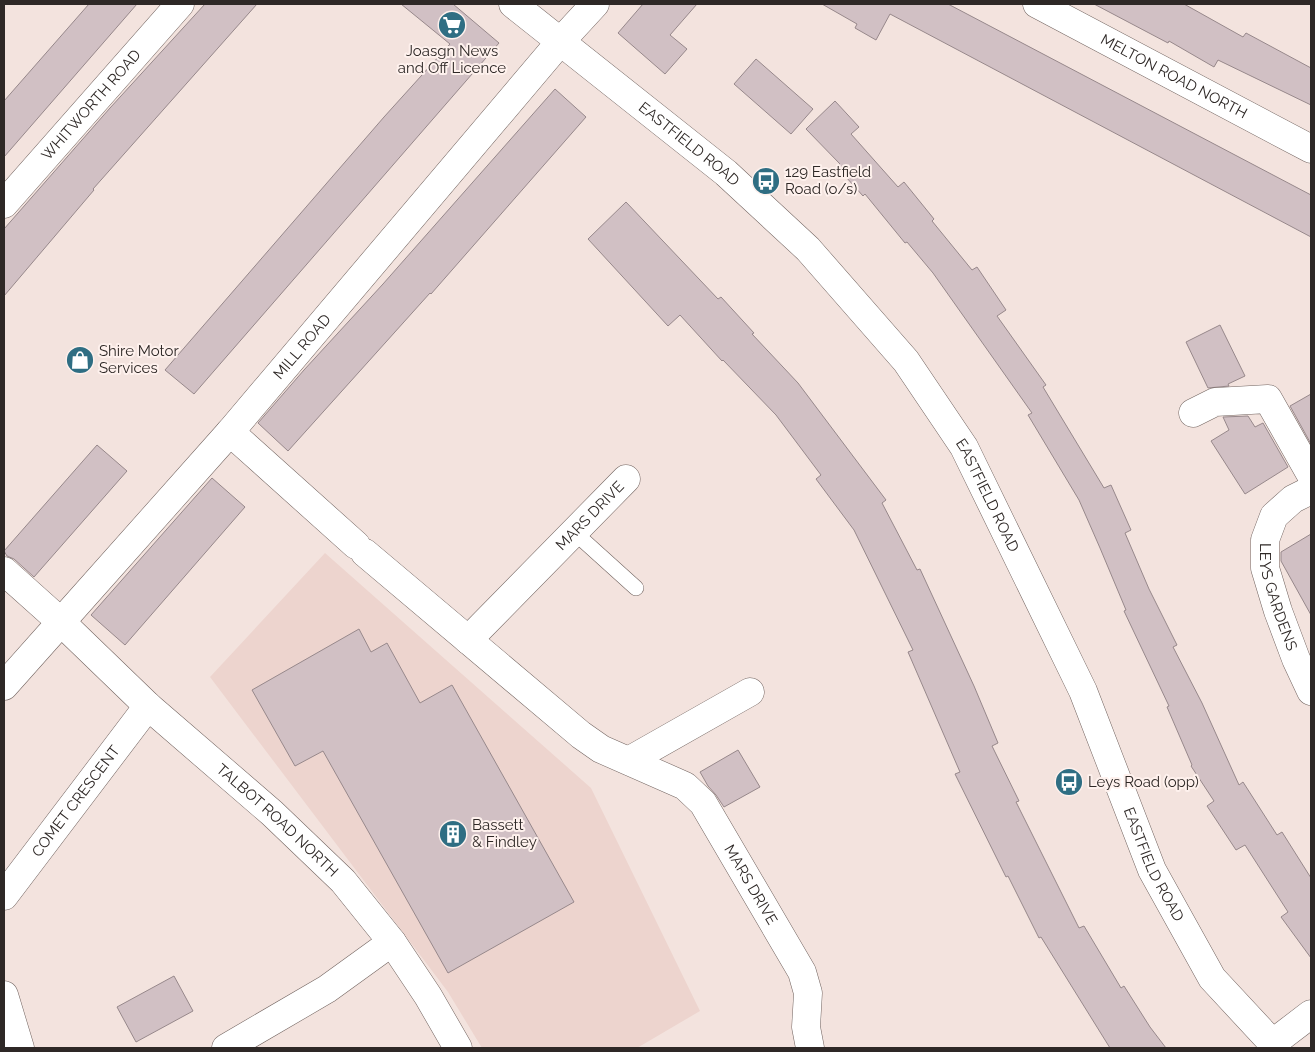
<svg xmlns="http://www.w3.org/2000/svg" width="1315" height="1052" font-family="Raleway,sans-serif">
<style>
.built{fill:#edd4ce}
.building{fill:#d1c0c4;stroke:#97888b}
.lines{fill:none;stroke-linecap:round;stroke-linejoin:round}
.service-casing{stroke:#726460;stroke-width:16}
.minor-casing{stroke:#726460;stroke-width:29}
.tertiary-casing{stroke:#726460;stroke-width:29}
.secondary-casing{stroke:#726460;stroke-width:29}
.service{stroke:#fff;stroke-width:15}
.minor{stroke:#fff;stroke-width:28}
.tertiary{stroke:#fff;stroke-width:28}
.secondary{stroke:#fff;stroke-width:28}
.labels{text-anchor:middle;stroke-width:4;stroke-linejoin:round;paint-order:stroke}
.poi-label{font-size:15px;fill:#2e2826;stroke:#fef1ed;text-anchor:start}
.street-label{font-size:15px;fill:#2e2826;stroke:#fef1ed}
</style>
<rect width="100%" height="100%" fill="#f3e3de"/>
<polygon class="built" points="325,553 591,788 700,1011 637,1048 482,1048 448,992 210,677"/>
<g class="building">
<polygon points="89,4 137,4 4,157 4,101"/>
<polygon points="205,4 257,4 93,189 94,190 4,296 4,229 110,108"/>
<polygon points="401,4 453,4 499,43 194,394 165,370 384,117 450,44"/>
<polygon points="643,4 697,4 670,35 687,49 665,74 618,33"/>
<polygon points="822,4 948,4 1311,195 1311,237 890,14 876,40 855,28 857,24"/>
<polygon points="1094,4 1184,4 1243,37 1246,33 1311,68 1311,105 1218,60 1214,67 1169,41 1168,43"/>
<polygon points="756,59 813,109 791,134 734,84"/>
<polygon points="555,89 586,117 431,294 430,293 288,451 258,423 304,370 383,284"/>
<polygon points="835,101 859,127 851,134 898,187 904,182 934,219 932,221 972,270 977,267 1006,310 997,316 1046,385 1043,387 1104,488 1111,485 1131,530 1125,533 1149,589 1177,645 1173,647 1202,703 1239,785 1243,782 1277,835 1282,832 1311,878 1311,958 1281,917 1288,912 1245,845 1236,850 1207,806 1214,801 1191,766 1192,765 1167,707 1169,706 1124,611 1126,610 1100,548 1079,500 1028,415 1032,413 933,273 907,242 905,243 865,194 863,196 837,167 840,164 806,129"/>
<polygon points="626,202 718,299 721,297 754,333 752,334 798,383 886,500 882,503 917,570 920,569 974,686 998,743 992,746 1019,801 1016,802 1079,928 1084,926 1121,988 1124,986 1150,1027 1166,1048 1110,1048 1041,937 1039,938 1008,876 1006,877 955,774 960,772 908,652 913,650 854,530 816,479 821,475 776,415 723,360 722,361 680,315 668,326 588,239"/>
<polygon points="1220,325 1245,376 1228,384 1229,386 1208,388 1186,342"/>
<polygon points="1311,394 1311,444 1290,406"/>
<polygon points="1248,416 1255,427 1263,423 1288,467 1245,494 1211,441 1229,430 1223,417"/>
<polygon points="97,445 127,471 34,577 14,559 7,556 4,551"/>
<polygon points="212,478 245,507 125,645 91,615"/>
<polygon points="1311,534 1311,615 1281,561 1281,552"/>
<polygon points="359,629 371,652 387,643 420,703 452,685 574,902 448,973 323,751 295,766 252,690"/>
<polygon points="738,750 760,787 724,807 716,795 708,786 700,772"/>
<polygon points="174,976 193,1011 136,1042 117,1007"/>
</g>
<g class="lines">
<defs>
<polyline id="service" points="574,532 636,588"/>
<g id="minor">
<path id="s1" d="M1037,4L1311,149"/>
<path id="s2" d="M4,204L180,4"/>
<polyline points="1193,413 1215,402 1268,399 1311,475"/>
<polyline points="230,432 356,545"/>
<path id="s3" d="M1311,490L1293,499L1274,516L1265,540V568L1278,611L1296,659L1311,691"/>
<path id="s4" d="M365,553L581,735L601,749L685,786L703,803L802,972L808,993L806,1027L810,1048"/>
<path id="s5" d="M4,571L61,622L148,706L272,813L343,881L392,942L428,996L458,1048"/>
<path id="s6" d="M468,640L626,479"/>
<polyline points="4,686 61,622"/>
<polyline points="630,760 750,692"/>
<path id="s7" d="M4,896L148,706"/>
<polyline points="4,995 20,1048"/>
<polyline points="1273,1043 1311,1014"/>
<polyline points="226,1048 327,989 392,942"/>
</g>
<g id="tertiary">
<path id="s8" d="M61,622L230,432L560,42L595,4"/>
</g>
<g id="secondary">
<path id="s9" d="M513,4L726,173L808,249L906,361L964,447L1083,691L1152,870L1212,978L1277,1048"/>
</g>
</defs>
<use href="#service" class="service-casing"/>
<use href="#minor" class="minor-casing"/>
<use href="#tertiary" class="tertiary-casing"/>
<use href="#secondary" class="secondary-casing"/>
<use href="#service" class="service"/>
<use href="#minor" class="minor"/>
<use href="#tertiary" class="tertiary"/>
<use href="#secondary" class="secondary"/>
</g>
<defs>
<symbol id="supermarket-disc" viewBox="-11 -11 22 22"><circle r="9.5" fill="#2f6e83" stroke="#fef1ed"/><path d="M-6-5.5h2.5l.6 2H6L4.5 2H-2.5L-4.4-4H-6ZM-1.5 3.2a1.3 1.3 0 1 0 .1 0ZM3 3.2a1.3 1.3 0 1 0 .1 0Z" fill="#fff"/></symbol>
<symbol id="bus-disc" viewBox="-11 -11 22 22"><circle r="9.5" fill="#2f6e83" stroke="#fef1ed"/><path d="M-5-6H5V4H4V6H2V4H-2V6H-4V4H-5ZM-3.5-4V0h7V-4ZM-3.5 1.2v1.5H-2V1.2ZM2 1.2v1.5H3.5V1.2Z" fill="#fff"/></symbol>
<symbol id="shop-disc" viewBox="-11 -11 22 22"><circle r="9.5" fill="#2f6e83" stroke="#fef1ed"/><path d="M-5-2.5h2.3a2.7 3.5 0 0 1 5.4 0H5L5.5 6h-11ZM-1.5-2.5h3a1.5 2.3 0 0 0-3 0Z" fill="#fff"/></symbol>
<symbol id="building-disc" viewBox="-11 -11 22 22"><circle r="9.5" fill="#2f6e83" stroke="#fef1ed"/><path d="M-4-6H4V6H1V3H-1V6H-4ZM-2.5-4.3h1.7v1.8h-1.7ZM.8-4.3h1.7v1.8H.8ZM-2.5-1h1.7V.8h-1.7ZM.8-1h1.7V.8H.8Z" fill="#fff"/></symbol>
</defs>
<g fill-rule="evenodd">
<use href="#supermarket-disc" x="436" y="9" width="32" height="32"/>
<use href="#bus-disc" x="750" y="165" width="32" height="32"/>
<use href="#shop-disc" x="64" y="344" width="32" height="32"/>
<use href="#bus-disc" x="1053" y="766" width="32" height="32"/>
<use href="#building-disc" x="437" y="818" width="32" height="32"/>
</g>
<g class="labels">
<g class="poi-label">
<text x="452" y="56" text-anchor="middle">Joasgn News<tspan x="452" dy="17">and Off Licence</tspan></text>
<text x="785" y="177">129 Eastfield<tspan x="785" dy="17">Road (o/s)</tspan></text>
<text x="99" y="356">Shire Motor<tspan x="99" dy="17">Services</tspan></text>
<text x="1088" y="787">Leys Road (opp)</text>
<text x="472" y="830">Bassett<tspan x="472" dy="17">&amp; Findley</tspan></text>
</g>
<g class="street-label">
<text dy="5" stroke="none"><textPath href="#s1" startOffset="155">MELTON ROAD NORTH</textPath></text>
<text dy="5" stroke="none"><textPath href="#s2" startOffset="132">WHITWORTH ROAD</textPath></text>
<text dy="5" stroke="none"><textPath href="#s9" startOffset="225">EASTFIELD ROAD</textPath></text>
<text dy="5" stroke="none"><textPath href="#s8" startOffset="366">MILL ROAD</textPath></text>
<text dy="5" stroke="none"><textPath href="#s9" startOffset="690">EASTFIELD ROAD</textPath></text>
<text dy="5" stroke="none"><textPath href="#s6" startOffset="174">MARS DRIVE</textPath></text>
<text dy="5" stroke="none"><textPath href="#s3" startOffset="130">LEYS GARDENS</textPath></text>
<text dy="5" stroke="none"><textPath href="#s7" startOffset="119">COMET CRESCENT</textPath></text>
<text dy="5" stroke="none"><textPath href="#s5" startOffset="370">TALBOT ROAD NORTH</textPath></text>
<text dy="5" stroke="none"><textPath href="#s9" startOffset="1095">EASTFIELD ROAD</textPath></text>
<text dy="5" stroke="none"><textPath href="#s4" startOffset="518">MARS DRIVE</textPath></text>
</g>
</g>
<rect width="1315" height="1052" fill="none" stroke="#2e2826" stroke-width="10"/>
</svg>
